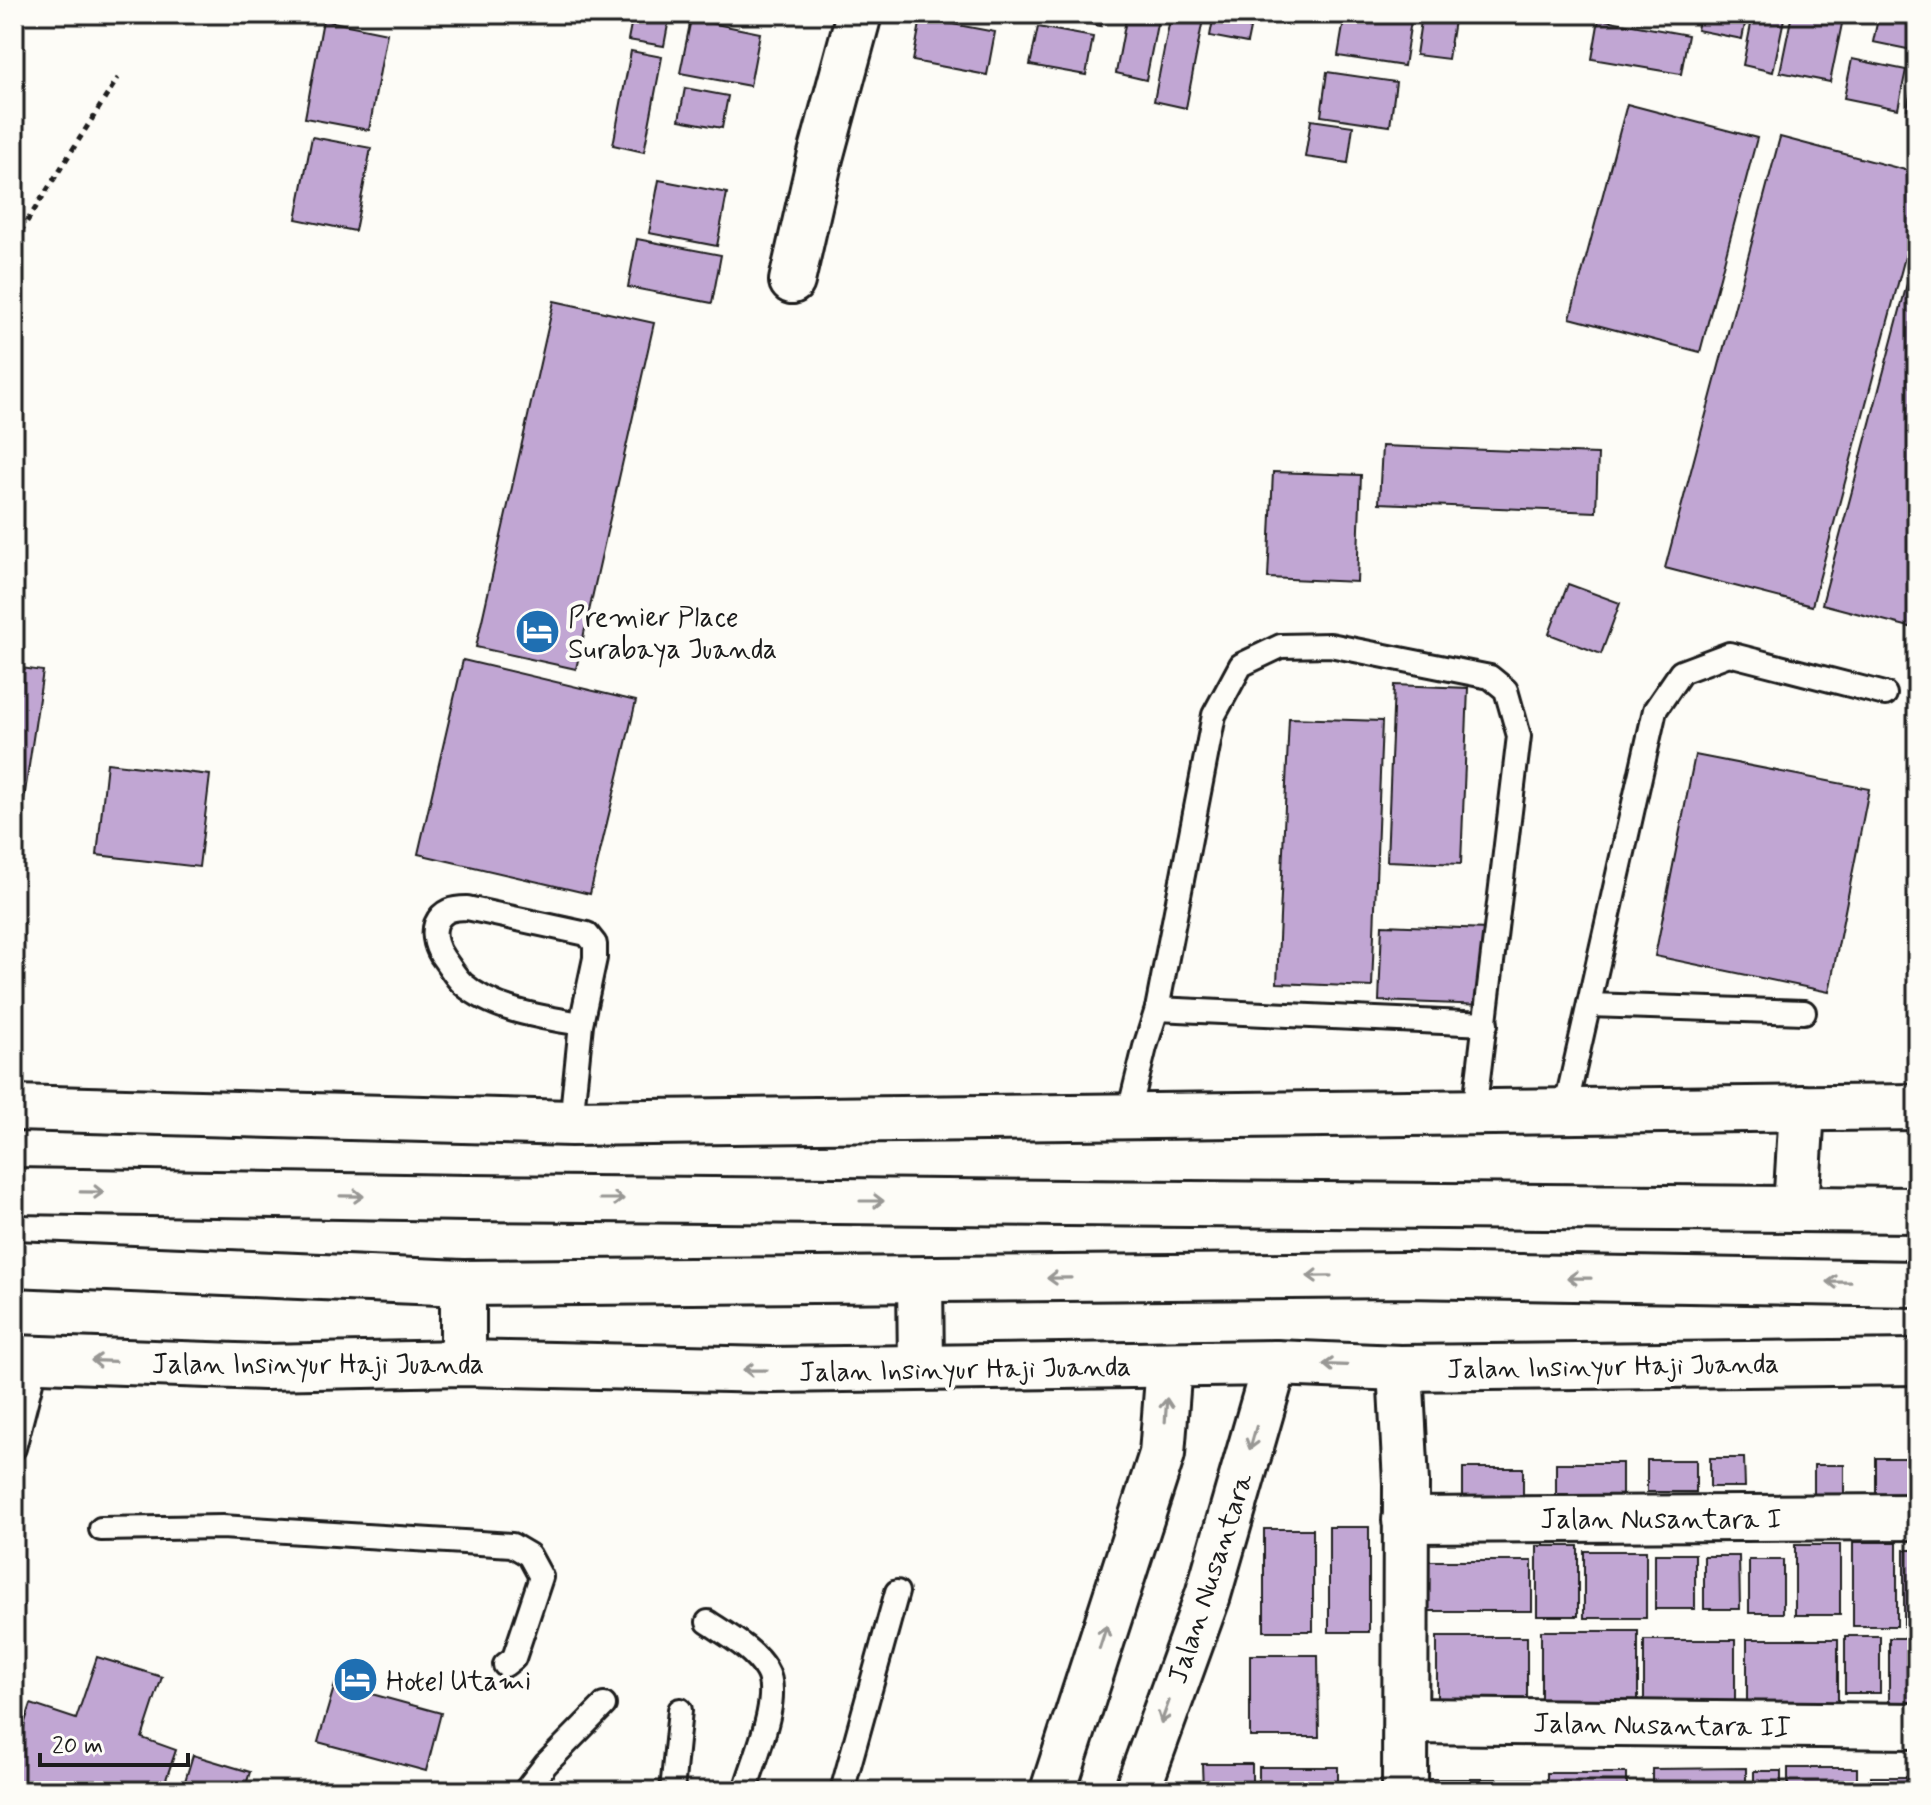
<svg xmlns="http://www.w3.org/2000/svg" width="1931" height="1805" font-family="Mynerve,sans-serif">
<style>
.building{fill:#c1a6d3;stroke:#1c1c1c;stroke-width:2}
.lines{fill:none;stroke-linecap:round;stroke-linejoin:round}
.service-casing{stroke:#1c1c1c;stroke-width:28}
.minor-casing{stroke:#1c1c1c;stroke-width:50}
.tertiary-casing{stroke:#1c1c1c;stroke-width:50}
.trunk-casing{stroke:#1c1c1c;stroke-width:50}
.path{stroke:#1c1c1c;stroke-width:5;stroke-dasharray:6 6;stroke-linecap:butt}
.service{stroke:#fdfcf7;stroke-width:22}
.minor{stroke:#fdfcf7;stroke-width:44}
.tertiary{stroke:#fdfcf7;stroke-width:44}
.trunk{stroke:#fdfcf7;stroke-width:44}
.oneway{stroke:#989794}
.labels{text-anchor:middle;stroke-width:8;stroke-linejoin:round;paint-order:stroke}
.poi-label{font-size:28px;fill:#1c1c1c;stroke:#fdfcf7;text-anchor:start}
.street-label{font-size:28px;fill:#1c1c1c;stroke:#fdfcf7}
</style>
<rect width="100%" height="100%" fill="#fdfcf7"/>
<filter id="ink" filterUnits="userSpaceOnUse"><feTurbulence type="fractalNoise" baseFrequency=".0125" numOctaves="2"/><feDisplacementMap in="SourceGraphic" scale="16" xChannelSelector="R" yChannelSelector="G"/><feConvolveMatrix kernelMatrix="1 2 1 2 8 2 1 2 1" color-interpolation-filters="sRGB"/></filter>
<g filter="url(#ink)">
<g class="building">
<polygon points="633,14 670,14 664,46 628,40"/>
<polygon points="1036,14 1103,14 1101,26"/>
<polygon points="1127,14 1158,19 1146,80 1116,73"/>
<polygon points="1171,14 1204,14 1186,108 1154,101"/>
<polygon points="1214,14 1253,14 1247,43 1210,36"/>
<polygon points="1345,14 1412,14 1404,66 1338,56"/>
<polygon points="1422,14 1455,14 1448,59 1416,55"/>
<polygon points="1700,14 1747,14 1742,39 1697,30"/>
<polygon points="1753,14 1785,14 1773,72 1743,65"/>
<polygon points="1792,14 1844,14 1830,82 1780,72"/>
<polygon points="1879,14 1917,14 1917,51 1873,42"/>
<polygon points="921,18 995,32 987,75 913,61"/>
<polygon points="691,19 760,33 750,86 680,73"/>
<polygon points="1599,19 1688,35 1681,74 1592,59"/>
<polygon points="323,20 387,33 369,130 305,118"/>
<polygon points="1038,27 1093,37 1086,75 1030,65"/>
<polygon points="631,51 662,57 644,152 613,145"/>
<polygon points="1852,59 1906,70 1898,109 1844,98"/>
<polygon points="1917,61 1917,111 1907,109"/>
<polygon points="1327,72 1396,82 1390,126 1321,116"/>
<polygon points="685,88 728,96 722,128 679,120"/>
<polygon points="1627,104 1757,138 1700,352 1570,318"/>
<polygon points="1311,120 1353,126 1348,163 1305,157"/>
<polygon points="312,137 371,148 355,231 296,219"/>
<polygon points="1780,137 1917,173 1917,212 1812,606 1665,568"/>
<polygon points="659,180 727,193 717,246 649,233"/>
<polygon points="637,239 721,255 712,303 628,287"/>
<polygon points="1917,246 1917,629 1822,604"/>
<polygon points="554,301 654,323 576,669 476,647"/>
<polygon points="1382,446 1598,454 1596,512 1379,503"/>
<polygon points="1273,472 1361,475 1357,582 1268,578"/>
<polygon points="1568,584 1620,603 1601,654 1549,634"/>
<polygon points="463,660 636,701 590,894 418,854"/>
<polygon points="14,667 43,671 14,867"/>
<polygon points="1394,685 1468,688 1461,864 1387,861"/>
<polygon points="1289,718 1382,721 1372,987 1277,983"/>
<polygon points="1695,755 1869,789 1829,992 1655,956"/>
<polygon points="107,763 210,775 199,867 97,855"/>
<polygon points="1382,925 1488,929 1485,1005 1379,1001"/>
<polygon points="1710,1458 1744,1458 1745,1487 1710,1487"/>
<rect x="1876" y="1458" width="41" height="42"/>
<rect x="1647" y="1460" width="49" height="32"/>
<rect x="1556" y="1463" width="66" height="36"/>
<rect x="1814" y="1465" width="30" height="33"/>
<polygon points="1463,1468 1523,1468 1523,1504 1463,1505"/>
<rect x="1329" y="1527" width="40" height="105"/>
<rect x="1264" y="1529" width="49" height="102"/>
<rect x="1853" y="1542" width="44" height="84"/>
<rect x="1795" y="1545" width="45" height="70"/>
<rect x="1537" y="1546" width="41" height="70"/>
<rect x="1904" y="1550" width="13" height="77"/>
<rect x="1584" y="1551" width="62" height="67"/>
<rect x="1655" y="1554" width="40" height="55"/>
<polygon points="1704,1556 1739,1556 1740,1609 1704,1609"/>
<rect x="1749" y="1560" width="34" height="53"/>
<rect x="1426" y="1561" width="106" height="50"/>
<rect x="1541" y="1631" width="97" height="79"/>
<rect x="1845" y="1636" width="35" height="57"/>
<polygon points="1437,1637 1527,1637 1527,1703 1437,1704"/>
<rect x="1889" y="1638" width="28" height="69"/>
<rect x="1747" y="1639" width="91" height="69"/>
<rect x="1644" y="1640" width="91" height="69"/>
<polygon points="1250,1655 1318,1655 1319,1737 1250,1737"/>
<polygon points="97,1657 162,1677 142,1738 176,1750 162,1791 14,1791 14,1755 31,1704 76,1719"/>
<polygon points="335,1684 441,1713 426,1771 318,1742"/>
<polygon points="193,1755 250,1772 244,1791 182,1791"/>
<polygon points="1202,1764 1252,1764 1252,1791 1203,1791"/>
<rect x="1259" y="1767" width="79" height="24"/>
<polygon points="1746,1768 1746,1791 1652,1791 1652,1769"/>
<rect x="1788" y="1768" width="69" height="23"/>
<rect x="1754" y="1771" width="27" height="20"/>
<rect x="1547" y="1773" width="80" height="18"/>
<rect x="1870" y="1777" width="47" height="14"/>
<rect x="1414" y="1779" width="118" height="12"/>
</g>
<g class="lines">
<defs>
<g id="service">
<polyline points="1589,1005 1804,1012"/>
<polyline points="1157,1009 1486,1024"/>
<polyline points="1565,1110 1655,710 1681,672 1729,654 1885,694"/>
<polyline points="1128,1116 1145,1047 1157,1009 1214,715 1241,665 1281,646 1330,645 1490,677 1506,690 1519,736 1474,1113"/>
<path d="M571,1123L581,1024L595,958V944L587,934L467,908C453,908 442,910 436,924C432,936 437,950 444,959C450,967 455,977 463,984C494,1011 542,1017 581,1024"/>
<polyline points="14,1448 37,1359"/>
<polyline points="101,1529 222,1527 512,1545 529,1555 541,1577 514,1658 505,1665"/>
<path d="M708,1622C727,1635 754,1649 766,1670C783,1697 753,1761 745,1791"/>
<polyline points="525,1791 546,1764 604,1705"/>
<polyline points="672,1791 680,1710"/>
<polyline points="842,1791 897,1592"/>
</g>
<g id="minor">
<polyline points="792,281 820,158 859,14"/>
<polyline points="1400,1368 1406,1483 1405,1791"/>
<polyline points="1405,1520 1917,1517"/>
<polyline points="1407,1721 1917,1726"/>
<polyline points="1053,1791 1162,1454 1169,1365"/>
<polyline points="1137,1791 1208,1595 1275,1363"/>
</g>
<g id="tertiary">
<polyline points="14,1108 571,1123 1917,1107"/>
<polyline points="14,1358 264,1367 463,1363 771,1370 1275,1363 1400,1368 1917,1362"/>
</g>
<g id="trunk">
<polyline points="14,1191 468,1198 1917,1210"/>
<polyline points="1796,1209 1802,1108"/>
<polyline points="14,1264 463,1283 1406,1275 1917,1284"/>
<polyline points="920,1280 921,1366"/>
<polyline points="463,1283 463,1363"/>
</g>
</defs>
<use href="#service" class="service-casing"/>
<use href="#minor" class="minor-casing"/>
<use href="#tertiary" class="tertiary-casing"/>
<use href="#trunk" class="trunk-casing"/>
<polyline class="path" points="14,242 118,78"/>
<use href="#service" class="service"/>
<use href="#minor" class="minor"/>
<use href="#tertiary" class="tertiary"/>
<use href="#trunk" class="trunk"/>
</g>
<defs><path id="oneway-shaft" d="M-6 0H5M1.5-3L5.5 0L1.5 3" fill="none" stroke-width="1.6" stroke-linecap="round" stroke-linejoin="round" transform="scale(2)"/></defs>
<g class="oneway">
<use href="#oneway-shaft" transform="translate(92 1192) rotate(1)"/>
<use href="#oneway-shaft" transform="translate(352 1196) rotate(1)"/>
<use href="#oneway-shaft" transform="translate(612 1199)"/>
<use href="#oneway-shaft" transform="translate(872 1201)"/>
<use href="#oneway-shaft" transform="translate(1319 1276) rotate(179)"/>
<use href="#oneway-shaft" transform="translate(1059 1278) rotate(179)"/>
<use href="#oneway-shaft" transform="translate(1579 1278) rotate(-179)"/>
<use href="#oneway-shaft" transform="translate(1839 1282) rotate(-179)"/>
<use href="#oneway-shaft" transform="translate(103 1361) rotate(-178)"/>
<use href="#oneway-shaft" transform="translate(1335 1365) rotate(-178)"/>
<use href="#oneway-shaft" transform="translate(755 1370) rotate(-179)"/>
<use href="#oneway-shaft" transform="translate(1166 1410) rotate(-86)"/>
<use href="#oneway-shaft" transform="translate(1253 1438) rotate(106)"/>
<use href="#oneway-shaft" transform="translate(1103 1637) rotate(-72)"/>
<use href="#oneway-shaft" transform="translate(1165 1712) rotate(110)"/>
</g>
</g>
<defs>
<symbol id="hotel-disc" viewBox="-11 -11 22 22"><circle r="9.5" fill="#1f6fb2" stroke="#fdfcf7"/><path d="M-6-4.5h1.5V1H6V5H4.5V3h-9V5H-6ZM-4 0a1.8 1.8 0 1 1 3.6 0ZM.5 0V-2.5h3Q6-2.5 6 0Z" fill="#fff"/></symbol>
</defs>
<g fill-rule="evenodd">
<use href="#hotel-disc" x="512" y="606" width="51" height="51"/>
<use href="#hotel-disc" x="330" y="1654" width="51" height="51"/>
</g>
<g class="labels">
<g class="poi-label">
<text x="568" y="626">Premier Place<tspan x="568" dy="32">Surabaya Juanda</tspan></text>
<text x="386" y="1690">Hotel Utami</text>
</g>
<g class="street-label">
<text x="318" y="1373">Jalan Insinyur Haji Juanda</text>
<text transform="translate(1613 1365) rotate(-1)" y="10">Jalan Insinyur Haji Juanda</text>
<text transform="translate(965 1368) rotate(-1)" y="10">Jalan Insinyur Haji Juanda</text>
<text x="1661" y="1528">Jalan Nusantara I</text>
<text transform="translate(1209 1578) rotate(-72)" y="10">Jalan Nusantara</text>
<text transform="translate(1662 1724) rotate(1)" y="10">Jalan Nusantara II</text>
</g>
</g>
<rect width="1931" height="1805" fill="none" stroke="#fdfcf7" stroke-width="48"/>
<rect x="24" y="24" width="1883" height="1757" fill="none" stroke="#1c1c1c" stroke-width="3" filter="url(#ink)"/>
<path d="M40 1753v12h148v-12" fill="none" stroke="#1c1c1c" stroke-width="4"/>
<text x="52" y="1753" font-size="24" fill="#1c1c1c" stroke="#fdfcf7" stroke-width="6" paint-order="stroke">20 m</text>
</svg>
